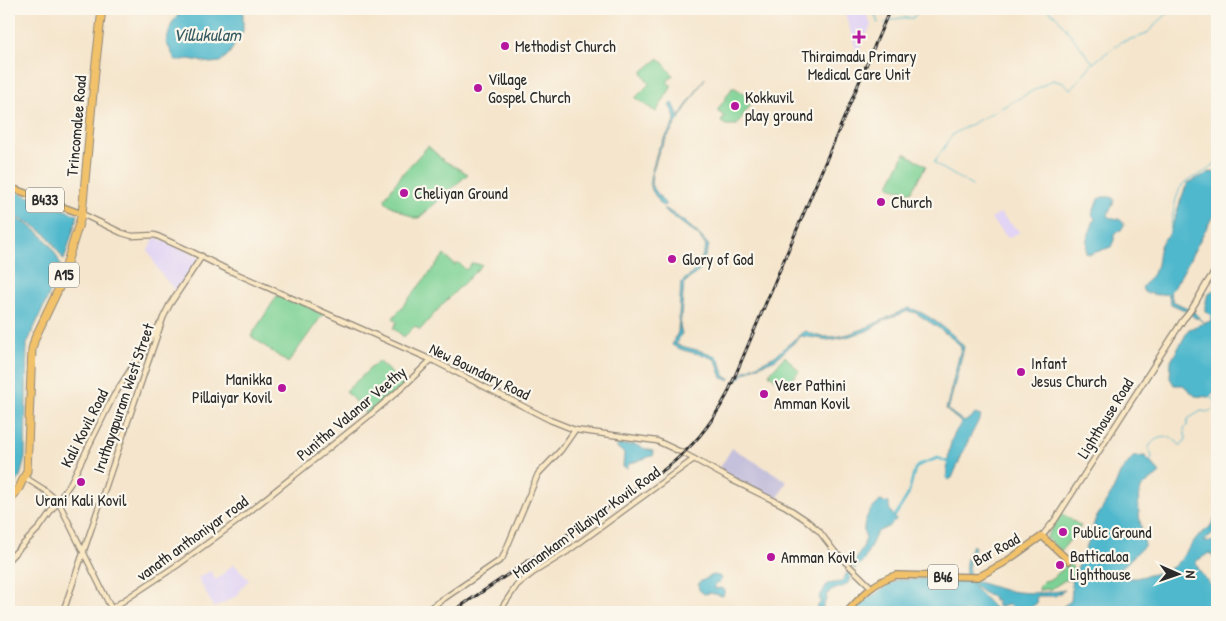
<svg xmlns="http://www.w3.org/2000/svg" width="1226" height="621" font-family="'Patrick Hand',sans-serif">
<style>
.built{fill:#e1d4f4}
.industrial{fill:#c5c0db}
.green{fill:#7dd194;stroke:#547e60}
.water{fill:#4fb8cc;stroke:#3d727c}
.lines{fill:none;stroke-linecap:round;stroke-linejoin:round}
.stream{stroke:#4fb8cc;stroke-width:1}
.canal{stroke:#4fb8cc;stroke-width:2.5}
.secondary-casing{stroke:#90887c;stroke-width:7}
.primary-casing{stroke:#90887c;stroke-width:8}
.highway-casing{stroke:#90887c;stroke-width:9}
.secondary{stroke:#fae7c3;stroke-width:4.5}
.primary{stroke:#f2c26a;stroke-width:5.5}
.highway{stroke:#f2c26a;stroke-width:7}
.rail-casing{stroke:#2b2b2b;stroke-width:3}
.rail{stroke:#fbf7ec;stroke-width:1;stroke-dasharray:4;stroke-linecap:butt}
.poi-dot{fill:#b5179e;stroke:#fbf7ec;stroke-width:2}
.labels{text-anchor:middle;stroke-width:4.5;stroke-linejoin:round;paint-order:stroke}
.shield{fill:#fbf7ec;stroke:#696865;stroke-width:1}
.shield-label{font-size:15px;font-weight:bold;fill:#2b2b2b}
.poi-label{font-size:16px;fill:#2b2b2b;stroke:#fbf7ec;text-anchor:start}
.street-label{font-size:16px;fill:#2b2b2b;stroke:#fbf7ec}
.water-label{font-size:18px;font-style:italic;fill:#385c63;stroke:#fbf7ec}
</style>
<rect width="100%" height="100%" fill="#fbf7ec"/>
<filter id="ink" filterUnits="userSpaceOnUse"><feTurbulence type="fractalNoise" baseFrequency=".02" numOctaves="2"/><feDisplacementMap in="SourceGraphic" scale="10" xChannelSelector="R" yChannelSelector="G"/><feConvolveMatrix kernelMatrix="1 2 1 2 8 2 1 2 1" color-interpolation-filters="sRGB"/></filter>
<filter id="wash" filterUnits="userSpaceOnUse"><feTurbulence type="fractalNoise" baseFrequency=".0096" numOctaves="4" result="noise"/><feDisplacementMap in="SourceGraphic" scale="20" xChannelSelector="R" yChannelSelector="G"/><feGaussianBlur stdDeviation="1.12" result="paint"/><feColorMatrix in="noise" values="0 0 0 0 0 0 0 0 0 0 0 0 0 0 0 0 0 1.4 0 .05"/><feComposite in="paint" operator="in"/></filter>
<g filter="url(#wash)">
<rect width="100%" height="100%" fill="#f5e5cc"/>
<g class="built">
<polygon points="844,9 864,9 871,25 859,51 856,50"/>
<polygon points="1000,213 1011,224 1020,232 1008,238 991,219"/>
<polygon points="155,237 200,257 176,292 158,270 148,250"/>
<polygon points="234,564 249,580 241,588 238,595 214,608 198,578 210,571 216,580"/>
</g>
<polygon class="industrial" points="732,448 787,481 777,500 718,471"/>
<g class="green">
<polygon points="659,58 673,75 667,82 672,86 656,112 635,98 649,84 642,72"/>
<polygon points="732,88 735,88 753,99 752,102 737,125 726,125 721,122 724,116 717,111"/>
<polygon points="428,146 443,160 468,174 419,218 414,218 386,203 385,198 403,173"/>
<polygon points="905,153 926,166 911,192 891,188 889,185"/>
<polygon points="444,255 455,265 458,262 466,270 472,263 482,265 442,305 420,330 415,326 404,337 393,328 397,322 393,318"/>
<polygon points="279,293 323,314 288,363 251,336"/>
<path d="M785,356L799,371C787,386 784,389 769,374Z"/>
<polygon points="378,361 404,385 367,416 346,391"/>
<polygon points="1061,513 1081,526 1061,551 1046,538"/>
<polygon points="1069,563 1075,570 1069,580 1065,580 1051,589 1039,590 1039,586 1044,581 1052,579"/>
</g>
<g class="water">
<polygon points="183,9 243,9 243,31 229,54 220,62 210,63 189,59 176,61 166,42 172,23"/>
<polygon points="705,78 659,150 652,174 651,185 666,205 662,206 650,187 650,178 658,149 675,122 674,114 669,105 673,103 677,112 678,118"/>
<path d="M1210,172L1217,173V204L1215,212L1178,281L1170,292L1173,301L1193,311L1205,323L1211,321V316L1206,311C1206,299 1205,294 1217,289V391L1209,397L1195,396L1183,385H1174L1170,378L1171,361L1189,329L1204,323L1198,318H1195L1187,311L1171,304L1168,294L1157,295L1144,292L1142,288C1146,282 1154,274 1156,268C1160,255 1156,244 1169,235L1184,191L1188,183Z"/>
<polygon points="9,189 78,215 64,260 47,235 30,223 9,214"/>
<path d="M1103,197H1111L1114,199C1114,206 1108,210 1108,217C1115,219 1121,217 1124,225L1121,230L1114,234V240L1111,247L1090,254L1086,253L1087,239L1095,218L1092,215L1098,199Z"/>
<path d="M663,209H666C682,220 698,231 709,246L699,271L684,283L680,327L682,333L676,344C687,349 710,351 718,358C722,362 722,371 725,377L730,378L729,380L722,378L716,360C702,352 686,354 672,345L678,332L681,283L698,268L706,246L699,236Z"/>
<path d="M9,217C33,222 56,245 61,268L27,344L25,458L20,477L9,495Z"/>
<path d="M909,308C926,312 953,333 964,347L948,410L964,422L971,418L975,414L981,416L967,443L952,478L948,480L946,478C949,458 947,439 962,423L946,410L961,348L959,344L940,329L916,313L908,311L883,321L867,331L846,337L829,340L801,336L776,359L756,367L745,373L737,381H734L745,371L775,356L803,332L807,331L809,333C815,335 822,337 828,337C853,338 886,317 909,308Z"/>
<path d="M619,444C625,446 631,444 636,445C642,447 646,450 653,451L654,455L629,464L627,468L623,467L624,453L616,447Z"/>
<path d="M1145,456L1160,473C1155,478 1142,485 1140,491C1135,503 1142,532 1145,545L1111,578H1136L1162,572L1173,567L1181,559L1197,537L1210,527L1217,514V529L1204,541L1217,542V559L1209,553L1195,562L1201,573L1217,593V612H1054L1071,601L1072,589L1071,580L1078,567L1089,540L1095,520L1113,491L1120,473L1133,457Z"/>
<path d="M880,501L889,503V508L896,520L890,526L877,532L864,560L855,569L852,566L863,547L866,537C861,530 866,516 871,510C873,507 878,504 880,501Z"/>
<path d="M973,545L975,547C969,559 965,569 973,581C982,583 991,586 1000,589C1020,594 1045,594 1065,590L1055,596H1038L1036,599L1037,603L1030,608L1013,609L1009,605L998,607L996,605L998,601H994V597L987,595L970,583L998,612H852L859,604L897,580L938,578L942,579L944,583L968,581C963,572 966,554 973,545Z"/>
<path d="M850,569L853,571C850,575 850,580 848,583C843,589 833,587 826,595L827,598L820,612H814L821,601L819,598L827,584L841,582Z"/>
<polygon points="713,575 719,576 721,579 720,582 715,584 715,589 721,588 725,590 723,596 710,593 704,594 699,590 698,583"/>
</g>
<g class="lines">
<g class="stream">
<polyline points="873,9 878,23"/>
<polyline points="1046,9 1055,15 1093,63 1121,42 1145,35 1172,9"/>
<polyline points="885,23 899,18 913,18 920,9"/>
<polyline points="972,186 934,163 953,134 1053,80 1063,83 1071,89 1093,63"/>
<polyline points="1169,235 1176,199 1180,188 1187,181 1211,168 1217,160"/>
<path d="M1150,462L1152,458L1149,447C1154,438 1161,437 1171,437L1180,445H1182L1186,439L1184,429L1187,426L1188,419L1201,411L1208,412L1216,407L1215,400L1209,397"/>
</g>
<polyline class="canal" points="895,516 908,495 915,469 919,465 938,458 947,462"/>
</g>
</g>
<g filter="url(#ink)">
<g class="lines">
<defs>
<g id="secondary">
<polyline points="82,214 122,233 132,236 155,235 190,251 228,270 434,361 550,420 575,430 657,441 685,454 732,480 785,506 806,520 819,531 835,552 871,587"/>
<polyline points="24,477 43,489 58,501 113,612"/>
<path d="M1042,536L1055,520L1183,320C1197,306 1203,284 1217,269"/>
<polyline points="9,559 40,527 70,484 113,397 160,324"/>
<polyline points="111,609 179,564 235,523 370,415 404,386 431,360"/>
<polyline points="63,612 163,318 170,304 202,256"/>
<polyline points="424,612 502,559 538,474 561,450 575,430"/>
<polyline points="499,612 517,585 534,572 568,551 694,459"/>
</g>
<g id="primary">
<polyline points="9,187 82,214"/>
<path d="M847,612C861,596 875,581 896,575L978,577L1004,563L1042,536L1069,561"/>
</g>
<polyline id="highway" points="9,502 19,488 27,471 32,349 35,338 59,288 82,214 95,71 102,9"/>
</defs>
<use href="#secondary" class="secondary-casing"/>
<use href="#primary" class="primary-casing"/>
<use href="#highway" class="highway-casing"/>
<use href="#secondary" class="secondary"/>
<use href="#primary" class="primary"/>
<use href="#highway" class="highway"/>
<defs>
<path id="rail" d="M452,612L665,469C693,447 710,426 727,395L890,9"/>
</defs>
<use href="#rail" class="rail-casing"/>
<use href="#rail" class="rail"/>
</g>
</g>
<g class="poi-dot">
<path d="M856.5 29.5h5v5h5v5h-5v5h-5v-5h-5v-5h5z"/>
<circle cx="505" cy="46" r="5"/>
<circle cx="478" cy="88" r="5"/>
<circle cx="735" cy="106" r="5"/>
<circle cx="404" cy="193" r="5"/>
<circle cx="881" cy="202" r="5"/>
<circle cx="672" cy="259" r="5"/>
<circle cx="1021" cy="372" r="5"/>
<circle cx="282" cy="388" r="5"/>
<circle cx="764" cy="394" r="5"/>
<circle cx="81" cy="482" r="5"/>
<circle cx="1063" cy="532" r="5"/>
<circle cx="771" cy="557" r="5"/>
<circle cx="1060" cy="565" r="5"/>
</g>
<g class="labels">
<g class="shield">
<rect x="26" y="187.5" width="38" height="25" rx="4"/>
<rect x="49" y="262.5" width="30" height="25" rx="4"/>
<rect x="928" y="564.5" width="30" height="25" rx="4"/>
</g>
<g class="shield-label">
<text x="45" y="205">B433</text>
<text x="64" y="280">A15</text>
<text x="943" y="582">B46</text>
</g>
<g class="poi-label">
<text x="515" y="52">Methodist Church</text>
<text x="859" y="62" text-anchor="middle">Thiraimadu Primary<tspan x="859" dy="18">Medical Care Unit</tspan></text>
<text x="488" y="85">Village<tspan x="488" dy="18">Gospel Church</tspan></text>
<text x="745" y="103">Kokkuvil<tspan x="745" dy="18">play ground</tspan></text>
<text x="414" y="199">Cheliyan Ground</text>
<text x="891" y="208">Church</text>
<text x="682" y="265">Glory of God</text>
<text x="1031" y="369">Infant<tspan x="1031" dy="18">Jesus Church</tspan></text>
<text x="272" y="385" text-anchor="end">Manikka<tspan x="272" dy="18">Pillaiyar Kovil</tspan></text>
<text x="774" y="391">Veer Pathini<tspan x="774" dy="18">Amman Kovil</tspan></text>
<text x="81" y="506" text-anchor="middle">Urani Kali Kovil</text>
<text x="1073" y="538">Public Ground</text>
<text x="1070" y="562">Batticaloa<tspan x="1070" dy="18">Lighthouse</tspan></text>
<text x="781" y="563">Amman Kovil</text>
</g>
<g class="street-label">
<text transform="translate(76 126) rotate(-85)" y="6">Trincomalee Road</text>
<text transform="translate(480 371) rotate(26)" y="6">New Boundary Road</text>
<text transform="translate(123 398) rotate(-71)" y="6">Iruthayapuram West Street</text>
<text transform="translate(351 413) rotate(-40)" y="6">Punitha Valanar Veethy</text>
<text transform="translate(1105 418) rotate(-58)" y="6">Lighthouse Road</text>
<text transform="translate(84 428) rotate(-63)" y="6">Kali Kovil Road</text>
<text transform="translate(586 522) rotate(-36)" y="6">Mamankam Pillaiyar Kovil Road</text>
<text transform="translate(192 538) rotate(-36)" y="6">vanath anthoniyar road</text>
<text transform="translate(996 549) rotate(-29)" y="6">Bar Road</text>
</g>
<g class="water-label">
<text x="207" y="41">Villukulam</text>
</g>
</g>
<rect width="1226" height="621" fill="none" stroke="#fbf7ec" stroke-width="30"/>
<g transform="translate(1178 574) rotate(92)" stroke="#fbf7ec" stroke-width="4" paint-order="stroke">
<path d="M0-4L9 19L0 12L-9 19Z" fill="#2b2b2b"/>
<text y="-8" font-size="14" font-weight="bold" text-anchor="middle" fill="#2b2b2b">N</text>
</g>
</svg>
